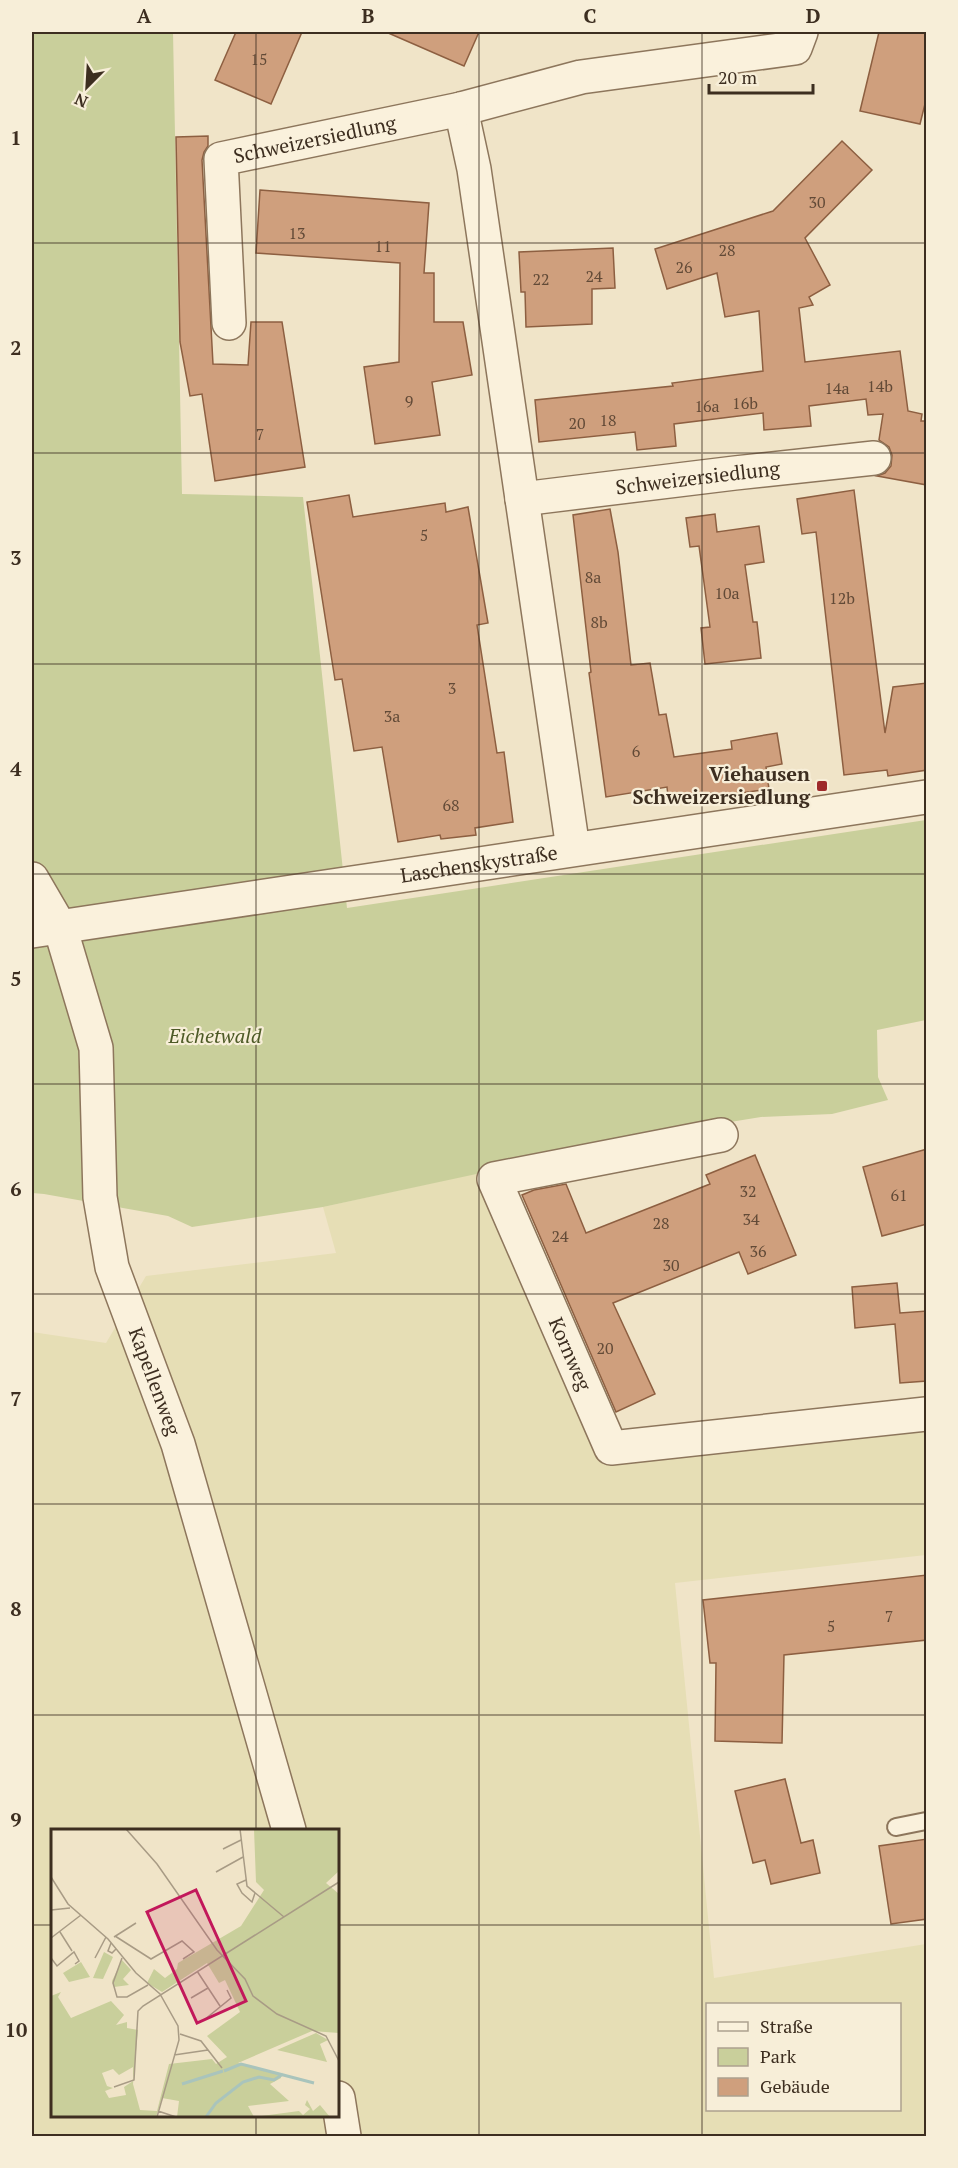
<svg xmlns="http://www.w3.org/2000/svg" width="958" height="2168" font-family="'PT Serif',serif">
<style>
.farmland{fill:#e6deb5;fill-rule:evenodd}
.green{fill:#c9cf9b}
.building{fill:#cf9f7d;stroke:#8d5f41;stroke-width:1.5}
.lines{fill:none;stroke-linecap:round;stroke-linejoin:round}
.service-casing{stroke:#8d765c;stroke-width:20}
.minor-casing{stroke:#8d765c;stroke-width:36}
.tertiary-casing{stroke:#8d765c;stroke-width:36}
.service{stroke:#faf1dc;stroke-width:16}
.minor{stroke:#faf1dc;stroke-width:33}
.tertiary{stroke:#faf1dc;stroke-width:33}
.grid{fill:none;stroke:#3d2e20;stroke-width:1.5;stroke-opacity:0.55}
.poi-dot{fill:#9e2a2b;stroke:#f7eed8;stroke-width:2}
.labels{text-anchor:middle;stroke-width:4.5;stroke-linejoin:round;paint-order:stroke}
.number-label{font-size:16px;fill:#624a37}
.street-label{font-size:20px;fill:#3d2e20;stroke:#f7eed8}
.poi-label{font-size:20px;font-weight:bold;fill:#3d2e20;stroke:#f7eed8;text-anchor:end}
.park-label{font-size:20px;font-style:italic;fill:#4d5a26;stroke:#f7eed8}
.inset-river{fill:none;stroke:#a9c4bc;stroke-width:3}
.inset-road{fill:none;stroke:#a89b85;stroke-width:1.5}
.view{fill:#c2185b;fill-opacity:0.15;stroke:#c2185b;stroke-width:3}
.inset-edge{fill:none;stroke:#3d2e20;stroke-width:3}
.neatline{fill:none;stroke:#3d2e20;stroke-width:2}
.grid-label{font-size:20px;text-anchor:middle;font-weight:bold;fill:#3d2e20}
</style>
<rect width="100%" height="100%" fill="#f0e4c8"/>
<path class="farmland" d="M482,1172L608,1461L926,1426V1555L675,1583L714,1978L926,1944V2136H32V1332L106,1343L146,1276L336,1253L323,1207ZM52,1830H338V2116H52ZM708,2004H900V2110H708Z"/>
<polygon class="green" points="32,32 173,32 182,494 303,497 347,908 926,820 926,1020 877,1030 878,1077 888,1100 832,1114 761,1117 675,1131 323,1207 192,1227 168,1216 44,1194 32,1193"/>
<g class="building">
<polygon points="236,32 302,32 271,104 215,80"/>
<polygon points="386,32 479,32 464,66"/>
<polygon points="879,32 927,32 927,96 920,124 860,111"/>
<polygon points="208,136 208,146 204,152 202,160 213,364 248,365 251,322 282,322 305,467 215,481 202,394 190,396 180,342 176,137"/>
<polygon points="842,141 872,170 805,238 830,285 809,297 813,305 799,308 805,362 900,351 908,411 922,414 921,421 927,421 927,485 877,476 885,473 891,466 892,455 889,447 879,440 883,414 868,415 866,399 809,406 811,426 764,430 763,413 674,424 676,446 637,450 635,432 539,442 535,400 673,386 672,383 763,371 759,311 725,317 717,273 667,289 655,249 773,211"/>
<polygon points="260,190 429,203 424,273 434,273 434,322 463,322 472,375 432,382 440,435 375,444 364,367 399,362 400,263 256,253"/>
<polygon points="613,248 615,288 592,289 592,324 526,327 525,292 521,292 519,252"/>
<polygon points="854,490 885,733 893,687 927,683 927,770 888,776 887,770 844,775 816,532 802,534 797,499"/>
<polygon points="349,495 353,517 445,503 446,512 468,507 488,623 477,625 497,753 504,752 513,822 475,828 476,835 441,839 440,835 398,842 382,747 354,751 342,679 335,680 307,502"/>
<polygon points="610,509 618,552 631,665 650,663 659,715 666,714 674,757 732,749 731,741 777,733 782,764 766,767 769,789 713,797 712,793 668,796 667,787 606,797 589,673 591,672 573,515"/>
<polygon points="715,514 717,532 759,526 764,562 745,565 753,622 757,622 761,658 705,664 701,628 710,627 699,546 690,547 686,518"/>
<polygon points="927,1149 927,1224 882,1236 863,1167"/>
<polygon points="755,1155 796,1255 748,1274 739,1252 613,1303 655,1394 616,1412 522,1195 534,1190 566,1184 586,1233 710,1184 706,1175"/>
<polygon points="897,1283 900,1313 927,1311 927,1381 900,1383 895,1324 855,1328 852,1287"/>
<polygon points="927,1575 927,1640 784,1655 782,1743 715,1741 716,1663 710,1663 703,1600"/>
<polygon points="785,1779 801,1843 813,1840 820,1873 771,1884 765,1860 753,1863 735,1791"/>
<polygon points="927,1839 927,1919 891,1924 879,1846"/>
</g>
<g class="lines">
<defs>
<polyline id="service" points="896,1827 926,1821"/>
<g id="minor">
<polyline points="461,109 474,169 573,849"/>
<path id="s1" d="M229,323L221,159L461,109L581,77L795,48L801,32"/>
<path id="s2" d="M522,499L735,473L874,458"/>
<path id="s3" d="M32,879L60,927L96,1048L100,1197L112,1267L178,1444L289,1830"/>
<path id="s4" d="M721,1135L494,1179L611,1448L926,1414"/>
<polyline points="338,2098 344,2136"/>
</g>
<g id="tertiary">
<path id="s5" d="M32,931L926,797"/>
</g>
</defs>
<use href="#service" class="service-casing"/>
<use href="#minor" class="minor-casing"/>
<use href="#tertiary" class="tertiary-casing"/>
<use href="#service" class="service"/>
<use href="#minor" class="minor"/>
<use href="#tertiary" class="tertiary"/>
</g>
<path class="grid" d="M256,32V1830M479,32V2136M702,32V2136M32,243H926M32,453H926M32,664H926M32,874H926M32,1084H926M32,1294H926M32,1504H926M32,1715H926M32,1925H52M338,1925H926M256,2116V2136"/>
<rect class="poi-dot" x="816" y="780" width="12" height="12" rx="3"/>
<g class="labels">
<g class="number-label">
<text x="259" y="65">15</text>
<text x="817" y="208">30</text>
<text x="297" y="239">13</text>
<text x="383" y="252">11</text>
<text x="727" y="256">28</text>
<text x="684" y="273">26</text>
<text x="594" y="282">24</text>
<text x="541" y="285">22</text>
<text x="880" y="392">14b</text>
<text x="837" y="394">14a</text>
<text x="409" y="407">9</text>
<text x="745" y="409">16b</text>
<text x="707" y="412">16a</text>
<text x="608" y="426">18</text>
<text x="577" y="429">20</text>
<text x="260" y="440">7</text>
<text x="424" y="541">5</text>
<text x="593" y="583">8a</text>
<text x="727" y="599">10a</text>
<text x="842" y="604">12b</text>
<text x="599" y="628">8b</text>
<text x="452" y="694">3</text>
<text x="392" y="722">3a</text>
<text x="636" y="757">6</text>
<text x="451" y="811">68</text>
<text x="748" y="1197">32</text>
<text x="899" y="1201">61</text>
<text x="751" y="1225">34</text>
<text x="661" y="1229">28</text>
<text x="560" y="1242">24</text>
<text x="758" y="1257">36</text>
<text x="671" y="1271">30</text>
<text x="605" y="1354">20</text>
<text x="889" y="1622">7</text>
<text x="831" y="1632">5</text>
</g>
<g class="street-label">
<text dy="7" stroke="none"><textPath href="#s1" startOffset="260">Schweizersiedlung</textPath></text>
<text dy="7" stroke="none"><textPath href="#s2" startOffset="177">Schweizersiedlung</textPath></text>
<text dy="7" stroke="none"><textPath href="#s5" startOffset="452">Laschenskystraße</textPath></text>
<text dy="7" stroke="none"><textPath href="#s4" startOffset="422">Kornweg</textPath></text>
<text dy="7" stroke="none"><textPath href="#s3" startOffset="524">Kapellenweg</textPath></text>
</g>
<g class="poi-label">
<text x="810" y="781">Viehausen<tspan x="810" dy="23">Schweizersiedlung</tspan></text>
</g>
<g class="park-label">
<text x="215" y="1043">Eichetwald</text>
</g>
</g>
<g transform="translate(51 1829)">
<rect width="288" height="288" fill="#f0e4c8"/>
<path d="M203,0H288V42L275,54L288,65V204L261,202L187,234L230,245V249L219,255L238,272L197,277L203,288L248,282L252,286L259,280L254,276L256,271L262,282L269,276L279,288H126L128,272L111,269L105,288H0V167L10,163L7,168L20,189L60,172L73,186L65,196L76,193V199L87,201L82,255L89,281L106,282L118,235L161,230L165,235L176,228L156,207L189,183L174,151L168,154L156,134L111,163L96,154L103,140L114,149L126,140L127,134L190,97L213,61L205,53ZM82,238V252L73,258L75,266L58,269L54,262L62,259L56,257L51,244L62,240L68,246ZM53,123L62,128L52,150L42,149ZM71,131L80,141L72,150L78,156L63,158L61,152ZM30,133L39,148L18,153L12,144ZM265,204L277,211L269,215L276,233L226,221Z" fill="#c9cf9b" fill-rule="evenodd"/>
<path class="inset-river" d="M173,242L190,235L263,254M131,255L172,242M155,288L165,274L192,253L208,248L223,251L232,245"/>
<path class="inset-road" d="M75,0L106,35L166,121L194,150L202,167L226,185L275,207L288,232M189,0L196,57L233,88M172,20L190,11M165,43L192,28M0,48L17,75L57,110L85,144L109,165L127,197L128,211L106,288M195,51L186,55L191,64L201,73L204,64M0,81L19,79M9,103L21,122M64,107L100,130L131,112L143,123L132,130M63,108L85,94M0,109L30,86M60,114L57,122L61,124L65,120M0,129L6,137L23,123L28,132L24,135M44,129L55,108M71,129L62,154L66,168H76L97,156M146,142L169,177M140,169L157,159M153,191L180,169L176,161M129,205L150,212L171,239M123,226L157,221M63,258L83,251L87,182L92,177L288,53M107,282L125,288"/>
<path class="view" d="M145,61L195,172L146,194L96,83Z"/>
<rect width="288" height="288" class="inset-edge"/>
</g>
<rect width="958" height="2168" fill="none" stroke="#f7eed8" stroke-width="66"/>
<rect x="706" y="2003" width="195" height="108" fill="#f7eed8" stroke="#ada18e" stroke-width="1.5"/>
<rect x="718" y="2022" width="30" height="9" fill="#faf1dc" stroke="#ada18e" stroke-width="1.5"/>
<text x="760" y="2033" font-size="18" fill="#3d2e20">Straße</text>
<rect x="718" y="2048" width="30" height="18" fill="#c9cf9b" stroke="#ada18e" stroke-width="1.5"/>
<text x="760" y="2063" font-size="18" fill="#3d2e20">Park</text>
<rect x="718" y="2078" width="30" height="18" fill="#cf9f7d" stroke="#ada18e" stroke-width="1.5"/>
<text x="760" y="2093" font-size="18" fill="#3d2e20">Gebäude</text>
<g transform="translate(87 87) rotate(204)" stroke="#f7eed8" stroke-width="4.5" paint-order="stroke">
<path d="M0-4.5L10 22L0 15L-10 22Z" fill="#3d2e20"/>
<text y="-9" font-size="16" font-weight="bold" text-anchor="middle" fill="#3d2e20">N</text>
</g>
<path d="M709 84v9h104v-9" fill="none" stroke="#3d2e20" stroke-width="3"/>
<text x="718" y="84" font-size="18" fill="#3d2e20" stroke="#f7eed8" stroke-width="4.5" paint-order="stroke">20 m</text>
<rect x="33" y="33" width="892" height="2102" class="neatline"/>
<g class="grid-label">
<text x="144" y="23">A</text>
<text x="368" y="23">B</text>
<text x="590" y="23">C</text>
<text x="813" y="23">D</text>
<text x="16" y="145">1</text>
<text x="16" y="355">2</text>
<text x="16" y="565">3</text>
<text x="16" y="776">4</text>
<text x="16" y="986">5</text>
<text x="16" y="1196">6</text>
<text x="16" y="1406">7</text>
<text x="16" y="1616">8</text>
<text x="16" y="1827">9</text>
<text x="16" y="2037">10</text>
</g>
</svg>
